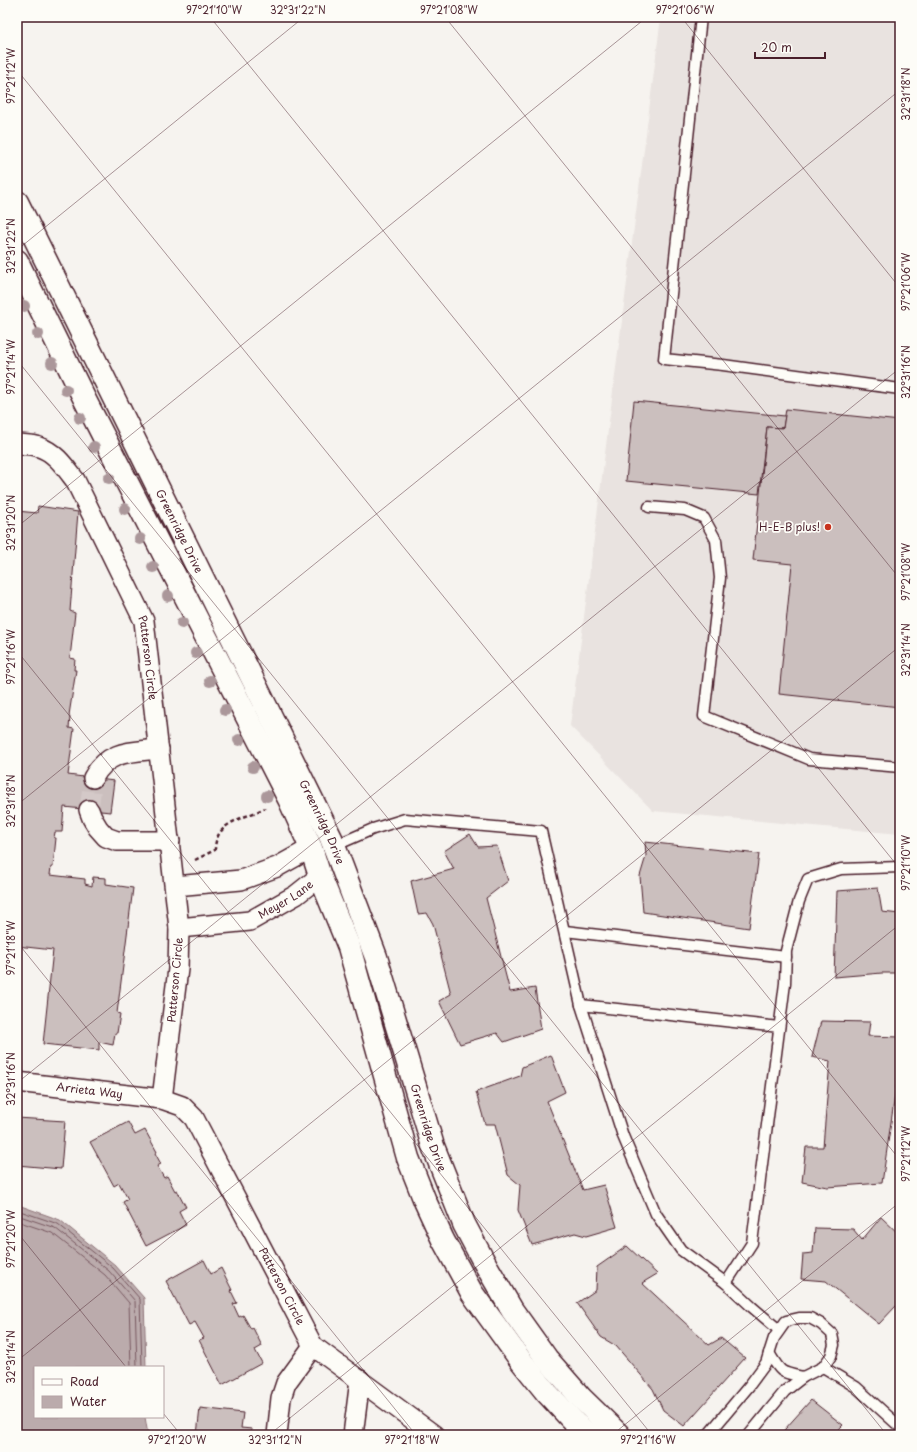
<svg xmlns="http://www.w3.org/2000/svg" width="917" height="1452" font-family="'Playpen Sans',sans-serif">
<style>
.built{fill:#e9e3e0}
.water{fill:#bbabac;stroke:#8e7378}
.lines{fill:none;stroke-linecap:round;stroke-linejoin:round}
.shore{stroke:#77575f;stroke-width:1}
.building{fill:#cbbfbe;stroke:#4a1f2b}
.street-tunnel{stroke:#d4c9c8;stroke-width:19;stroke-dasharray:19 10;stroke-linecap:butt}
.lane-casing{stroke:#4a1f2b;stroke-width:13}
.street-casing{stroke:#4a1f2b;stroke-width:22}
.secondary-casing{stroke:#4a1f2b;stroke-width:25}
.path{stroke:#4a1f2b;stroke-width:2.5;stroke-dasharray:4 3;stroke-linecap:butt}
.lane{stroke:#fdfcf7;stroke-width:10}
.street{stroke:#fdfcf7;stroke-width:19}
.secondary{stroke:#fdfcf7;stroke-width:22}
.tree{fill:#ab979a}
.ticks{fill:none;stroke:#4a1f2b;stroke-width:1;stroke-opacity:0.45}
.poi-dot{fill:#c8321e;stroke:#fdfcf7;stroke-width:1.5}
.labels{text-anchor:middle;stroke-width:3.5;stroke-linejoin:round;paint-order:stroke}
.poi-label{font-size:11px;fill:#4a1f2b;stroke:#fdfcf7;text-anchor:end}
.street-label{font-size:11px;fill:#4a1f2b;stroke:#fdfcf7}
.neatline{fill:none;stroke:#4a1f2b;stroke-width:1.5}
.ticks-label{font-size:10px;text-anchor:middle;fill:#4a1f2b}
</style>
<rect width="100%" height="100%" fill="#f6f3ef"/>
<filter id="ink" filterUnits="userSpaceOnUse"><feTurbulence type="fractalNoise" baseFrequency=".025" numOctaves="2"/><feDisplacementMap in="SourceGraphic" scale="8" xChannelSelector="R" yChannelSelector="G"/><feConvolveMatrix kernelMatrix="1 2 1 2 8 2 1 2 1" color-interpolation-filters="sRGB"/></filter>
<g filter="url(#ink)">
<polygon class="built" points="661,17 900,17 900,834 653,811 570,726"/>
<polygon class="water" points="17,1206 21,1206 60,1220 115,1265 144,1298 146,1367 35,1367 35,1417 145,1417 148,1435 17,1435"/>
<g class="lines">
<g class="shore">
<polyline points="17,1210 58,1224 113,1268 140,1299 142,1367"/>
<polyline points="17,1215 55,1228 109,1271 135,1301 137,1367"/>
<polyline points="17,1221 52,1233 105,1275 129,1303 131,1367"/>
</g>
</g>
<g class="building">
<polygon points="634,401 785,416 783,428 767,427 759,494 626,481"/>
<polygon points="786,409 900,421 900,707 779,694 792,564 753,560 767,427 783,428"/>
<polygon points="38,506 78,512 70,611 75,613 70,658 75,659 74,670 76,670 69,715 70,717 69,728 74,729 68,775 114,781 110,812 64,807 62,832 55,832 54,838 56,838 53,867 51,867 50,875 85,879 85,884 92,886 93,877 106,878 106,884 133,888 117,1013 120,1014 117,1033 115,1033 113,1045 99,1042 99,1050 43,1044 53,950 17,946 17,511 37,513"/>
<polygon points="470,834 478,847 497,846 508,881 486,898 510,992 535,988 541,1029 504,1042 497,1033 460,1044 439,1001 451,994 433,924 427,913 418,914 411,881 454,869 444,851"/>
<polygon points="645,842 759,854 749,928 643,912 640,876 646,856"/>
<polygon points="878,888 882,912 900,914 900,973 882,973 834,977 837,891"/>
<polygon points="821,1021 870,1022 868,1036 900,1037 900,1061 882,1183 827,1187 802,1182 806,1147 823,1147 830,1061 812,1057"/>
<polygon points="551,1055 565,1092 547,1101 583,1190 604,1185 617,1227 586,1236 575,1233 532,1245 518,1210 520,1185 508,1175 495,1124 485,1124 476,1092 520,1076 522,1067"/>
<polygon points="17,1118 65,1121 61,1169 17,1165"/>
<polygon points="128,1122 135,1135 145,1130 157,1152 155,1153 161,1164 157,1166 164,1178 167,1176 175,1191 177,1190 186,1207 179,1211 186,1225 146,1246 123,1202 128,1199 119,1183 114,1186 90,1142"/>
<polygon points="881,1217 900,1235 900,1309 896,1306 879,1324 826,1281 801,1279 803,1254 813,1253 815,1228 853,1229 862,1240"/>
<polygon points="627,1246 657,1274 642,1283 709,1345 721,1338 745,1358 684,1426 663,1410 653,1389 616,1346 601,1337 577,1303 596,1290 597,1267"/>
<polygon points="204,1260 211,1274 221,1268 232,1290 231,1291 237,1303 233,1304 239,1317 243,1315 251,1329 253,1328 262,1346 255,1350 262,1363 222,1385 199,1340 204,1338 195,1322 189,1325 166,1281"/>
<polygon points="811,1400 843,1425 833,1435 782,1435 785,1429"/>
<polygon points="200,1408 243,1413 241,1428 252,1429 251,1435 197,1435"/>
</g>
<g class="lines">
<polyline class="street-tunnel" points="89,810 93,778"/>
<defs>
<g id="lane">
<polyline points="701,17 664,359 723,365 900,389"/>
<polyline points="649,507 685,510 704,518 716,540 720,578 704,716 809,759 900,767"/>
<polyline points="334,846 373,829 405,819 541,831 581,1005 623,1136 656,1214 681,1250 726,1283 752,1243 785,983 786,951 799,901 808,879 841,869 900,867"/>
<polyline points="565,931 786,957"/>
<polyline points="581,1005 779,1027"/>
<polyline points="726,1283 752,1307 779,1330"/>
<path d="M769,1353C781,1373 780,1372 803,1377"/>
<polyline points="823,1367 856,1387 900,1427"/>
<polyline points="708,1435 749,1386 766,1363 774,1338 786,1321 799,1318 810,1318 821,1324 832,1334 834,1345 831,1356 823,1367 803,1377 785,1391 749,1435"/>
</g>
<g id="street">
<path id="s1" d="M17,444C24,445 32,444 39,447C55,452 65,467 75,480L144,621L179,928L178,969L162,1099"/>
<path d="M93,778C108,750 131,752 159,749"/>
<polyline points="89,810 92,818 98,828 106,837 117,841 170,841"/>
<polyline points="175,886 241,880 277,867 311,848"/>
<path id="s2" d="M179,928L250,921L296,895L320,876"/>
<path id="s3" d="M17,1082L162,1099L182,1106L194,1118L313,1346L434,1435"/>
<polyline points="277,1435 281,1398 286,1383 313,1346"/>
<polyline points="353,1435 360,1380"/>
</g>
<g id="secondary">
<path id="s4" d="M17,202L331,838L376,957L433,1146L464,1224L483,1260L512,1310L547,1359L581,1398L619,1435"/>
<polyline points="17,261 86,402 289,799 311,848 320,876 349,947 408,1158 425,1201 443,1240 472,1293 522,1362 547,1393 575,1423 589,1435"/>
</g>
</defs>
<use href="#lane" class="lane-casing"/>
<use href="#street" class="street-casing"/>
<use href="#secondary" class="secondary-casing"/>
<path class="path" d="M195,860L215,850C215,821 244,819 265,808"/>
<use href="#lane" class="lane"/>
<use href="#street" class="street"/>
<use href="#secondary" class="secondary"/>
</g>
<g class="tree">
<circle cx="24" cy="306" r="6"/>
<circle cx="38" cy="334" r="6"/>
<circle cx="52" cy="363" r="6"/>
<circle cx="66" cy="390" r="6"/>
<circle cx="80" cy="418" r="6"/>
<circle cx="94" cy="447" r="6"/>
<circle cx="109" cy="478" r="6"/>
<circle cx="125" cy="509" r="6"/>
<circle cx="140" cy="539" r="6"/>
<circle cx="153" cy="567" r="6"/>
<circle cx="168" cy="596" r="6"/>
<circle cx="182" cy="623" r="6"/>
<circle cx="196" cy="653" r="6"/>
<circle cx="210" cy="681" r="6"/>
<circle cx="225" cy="710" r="6"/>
<circle cx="239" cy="740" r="6"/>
<circle cx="253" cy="767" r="6"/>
<circle cx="267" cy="796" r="6"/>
</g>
</g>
<path class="ticks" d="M210,17L900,869M445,17L900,579M681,17L900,288M17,70L900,1160M17,250L304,17M17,360L887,1435M17,527L647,17M17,651L652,1435M17,805L900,90M17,942L416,1435M17,1083L900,368M17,1232L126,1367M17,1361L900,646M163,1413L181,1435M269,1435L900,924M612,1435L900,1202"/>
<circle class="poi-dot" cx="828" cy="527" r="4"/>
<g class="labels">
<g class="poi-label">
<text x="820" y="531">H-E-B plus!</text>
</g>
<g class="street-label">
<text dy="4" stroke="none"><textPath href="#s4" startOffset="367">Greenridge Drive</textPath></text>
<text dy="4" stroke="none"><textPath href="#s1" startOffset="266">Patterson Circle</textPath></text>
<text dy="4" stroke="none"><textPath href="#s4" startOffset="691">Greenridge Drive</textPath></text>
<text dy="4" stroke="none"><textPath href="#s2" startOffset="113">Meyer Lane</textPath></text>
<text transform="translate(175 980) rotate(-85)" y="4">Patterson Circle</text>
<text dy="4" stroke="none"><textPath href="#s3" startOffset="73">Arrieta Way</textPath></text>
<text dy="4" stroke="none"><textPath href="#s4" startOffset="1015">Greenridge Drive</textPath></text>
<text dy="4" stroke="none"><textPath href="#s3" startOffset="374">Patterson Circle</textPath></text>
</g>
</g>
<rect width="917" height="1452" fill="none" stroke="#fdfcf7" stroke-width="44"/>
<rect x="34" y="1366" width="130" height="52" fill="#fdfcf7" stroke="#b5a4a5"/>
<rect x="42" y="1379" width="20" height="6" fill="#fdfcf7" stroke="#b5a4a5"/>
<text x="70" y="1386" font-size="12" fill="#4a1f2b">Road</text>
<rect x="42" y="1396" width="20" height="12" fill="#bbabac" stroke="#b5a4a5"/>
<text x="70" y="1406" font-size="12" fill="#4a1f2b">Water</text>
<path d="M755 52v6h70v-6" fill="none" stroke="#4a1f2b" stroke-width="2"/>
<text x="761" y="52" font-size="12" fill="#4a1f2b" stroke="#fdfcf7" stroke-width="3" paint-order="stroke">20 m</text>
<rect x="22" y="22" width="873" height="1408" class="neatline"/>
<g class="ticks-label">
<text x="214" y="14">97°21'10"W</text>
<text x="298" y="14">32°31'22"N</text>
<text x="449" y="14">97°21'08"W</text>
<text x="685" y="14">97°21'06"W</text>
<text transform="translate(11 76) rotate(-90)" y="4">97°21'12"W</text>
<text transform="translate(906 94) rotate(-90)" y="4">32°31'18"N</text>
<text transform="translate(11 246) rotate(-90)" y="4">32°31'22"N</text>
<text transform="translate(906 282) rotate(-90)" y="4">97°21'06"W</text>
<text transform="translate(11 367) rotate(-90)" y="4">97°21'14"W</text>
<text transform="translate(906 372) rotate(-90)" y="4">32°31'16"N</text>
<text transform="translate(11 523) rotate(-90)" y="4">32°31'20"N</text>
<text transform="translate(906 572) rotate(-90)" y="4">97°21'08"W</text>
<text transform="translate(906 650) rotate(-90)" y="4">32°31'14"N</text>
<text transform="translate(11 657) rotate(-90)" y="4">97°21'16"W</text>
<text transform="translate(11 801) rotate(-90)" y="4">32°31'18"N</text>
<text transform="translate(906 863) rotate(-90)" y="4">97°21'10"W</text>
<text transform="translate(11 948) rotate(-90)" y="4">97°21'18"W</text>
<text transform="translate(11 1079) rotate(-90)" y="4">32°31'16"N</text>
<text transform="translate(906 1154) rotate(-90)" y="4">97°21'12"W</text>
<text transform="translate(11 1239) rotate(-90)" y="4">97°21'20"W</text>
<text transform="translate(11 1357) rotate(-90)" y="4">32°31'14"N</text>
<text x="177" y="1444">97°21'20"W</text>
<text x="275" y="1444">32°31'12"N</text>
<text x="412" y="1444">97°21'18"W</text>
<text x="648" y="1444">97°21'16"W</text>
</g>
</svg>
